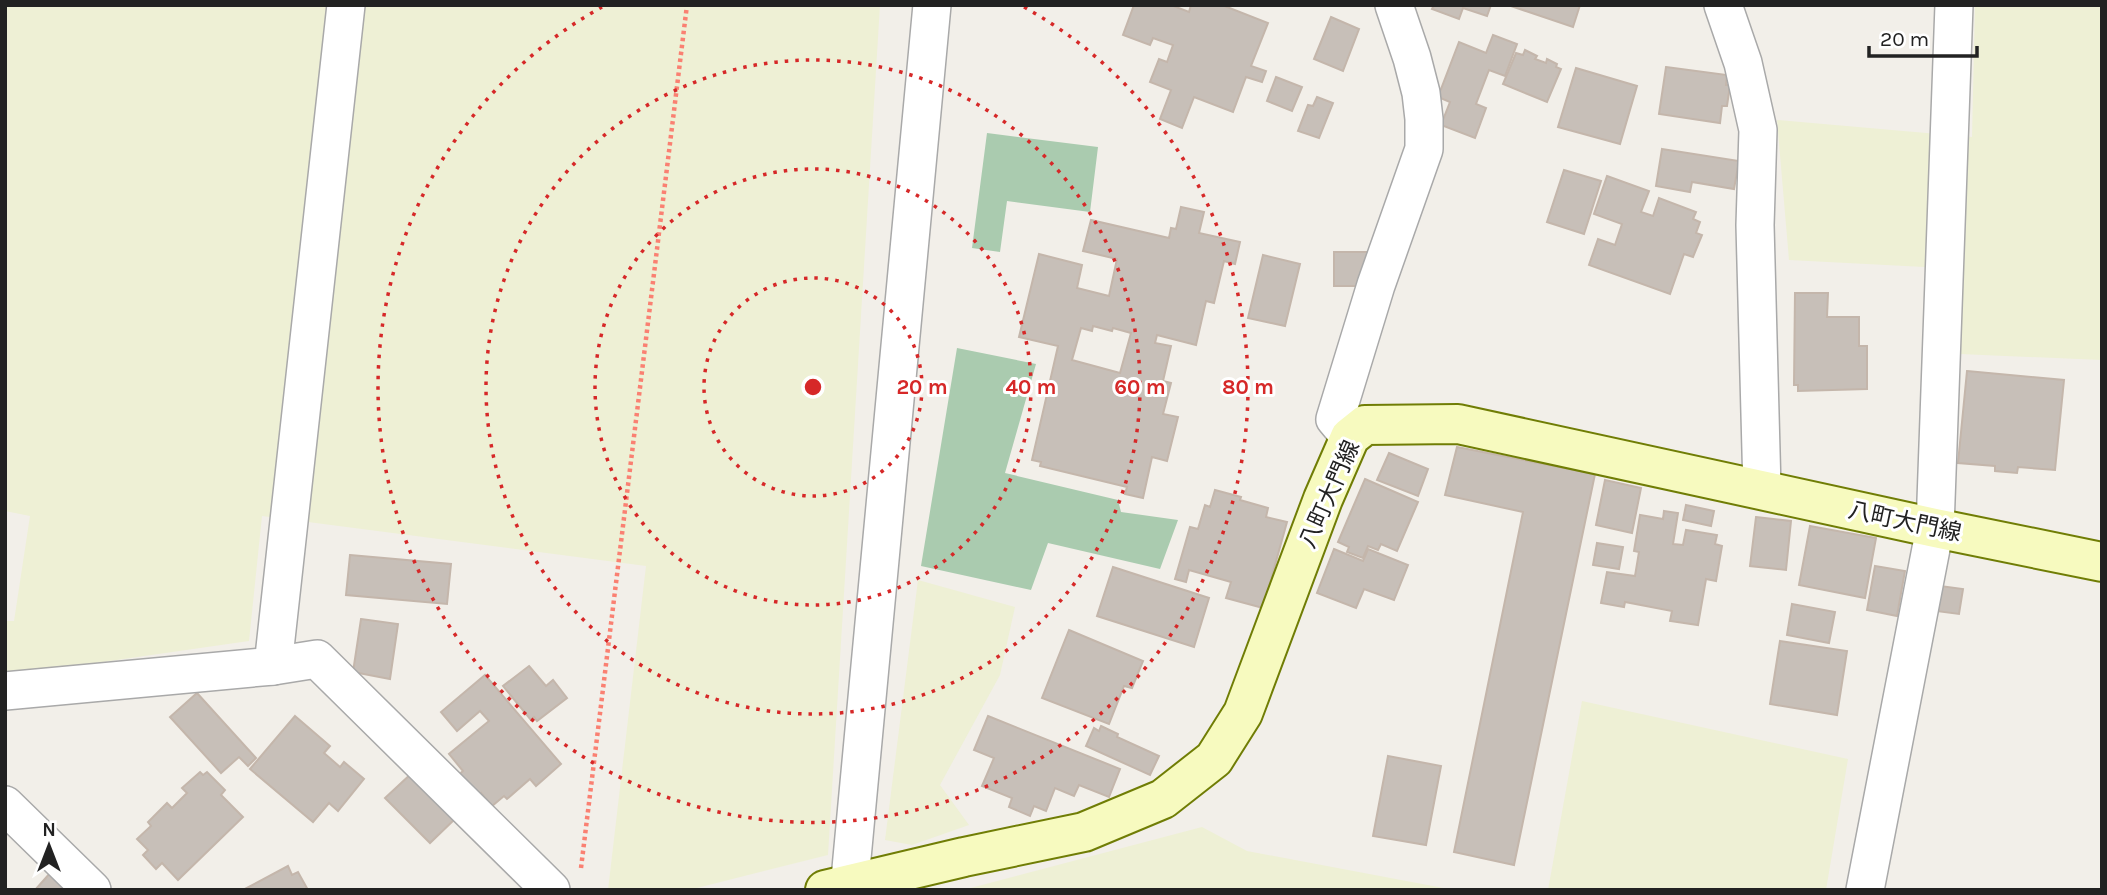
<svg xmlns="http://www.w3.org/2000/svg" width="2107" height="895" font-family="Karla,'Noto Sans JP',sans-serif">
<style>
.farmland{fill:#eef0d5}
.cemetery{fill:#aacbaf}
.building{fill:#c7bfb8;stroke:#c4b6ab;stroke-width:2;fill-rule:evenodd}
.lines{fill:none;stroke-linecap:round;stroke-linejoin:round}
.street-casing{stroke:#a9a9a9;stroke-width:40}
.secondary-casing{stroke:#707d05;stroke-width:42}
.path{stroke:#fa8072;stroke-width:4.5;stroke-dasharray:3.5 3.5;stroke-linecap:butt}
.street{stroke:#fff;stroke-width:37}
.secondary{stroke:#f7fabf;stroke-width:38}
.ring{fill:none;stroke:#d62828;stroke-width:3.5;stroke-dasharray:3.5 7}
.labels{text-anchor:middle;stroke-width:6;stroke-linejoin:round;paint-order:stroke}
.street-label{font-size:23px;fill:#222;stroke:#fff}
.centre{fill:#d62828;stroke:#fff;stroke-width:3.5}
.ring-label{font-size:21px;text-anchor:middle;font-weight:bold;fill:#d62828;stroke:#fff;stroke-width:6;stroke-linejoin:round;paint-order:stroke}
</style>
<rect width="100%" height="100%" fill="#f2efe9"/>
<g class="farmland">
<polygon points="5,5 880,5 828,855 689,890 608,890 646,566 262,516 249,641 5,676 5,621 14,621 30,516 5,511"/>
<polygon points="1975,5 2102,5 2102,360 1960,354 1963,269 1789,260 1777,120 1972,137"/>
<polygon points="918,580 1015,607 1000,675 940,785 969,825 912,845 885,840"/>
<polygon points="1582,701 1848,759 1826,890 1548,890"/>
<polygon points="1202,827 1247,851 1454,890 963,890"/>
</g>
<g class="cemetery">
<polygon points="987,133 1098,147 1090,212 1007,201 1000,252 972,248"/>
<polygon points="957,348 1036,364 1005,473 1118,500 1121,512 1178,520 1160,569 1048,543 1031,590 921,566"/>
</g>
<g class="building">
<polygon points="1134,5 1171,5 1189,12 1191,5 1222,5 1268,23 1251,66 1266,71 1262,82 1246,77 1233,112 1194,97 1182,128 1160,119 1171,90 1150,82 1159,59 1167,62 1173,45 1153,38 1150,45 1123,35"/>
<polygon points="1434,5 1491,5 1487,16 1463,8 1459,19 1432,9"/>
<polygon points="1508,5 1580,5 1573,27"/>
<polygon points="1331,17 1359,29 1343,71 1314,59"/>
<polygon points="1493,35 1517,44 1505,76 1489,70 1476,104 1486,108 1475,138 1441,125 1450,102 1438,97 1459,42 1486,53"/>
<polygon points="1525,50 1537,56 1535,59 1546,63 1547,59 1557,64 1556,67 1561,69 1547,102 1503,84 1516,53 1523,55"/>
<polygon points="1666,67 1727,75 1726,85 1730,85 1727,106 1722,106 1720,123 1659,114"/>
<polygon points="1576,68 1637,86 1620,144 1558,127"/>
<polygon points="1276,77 1302,87 1292,111 1267,101"/>
<polygon points="1317,97 1333,103 1319,138 1298,131 1308,105 1313,106"/>
<polygon points="1662,149 1739,161 1734,189 1692,182 1690,192 1656,186"/>
<polygon points="1564,170 1601,181 1584,234 1547,222"/>
<polygon points="1607,176 1649,191 1641,212 1653,216 1659,198 1696,212 1693,219 1700,222 1696,233 1702,235 1693,257 1684,254 1670,294 1589,265 1598,239 1615,245 1622,224 1594,214"/>
<path d="M1181,207L1204,212L1199,233L1240,242L1235,264L1224,261L1214,303L1206,301L1196,345L1157,335L1155,343L1171,346L1163,381L1171,383L1163,414L1178,417L1167,461L1152,457L1143,498L1125,494L1127,487L1040,466L1041,462L1032,460L1058,346L1019,337L1039,254L1082,265L1077,288L1109,296L1117,259L1083,251L1091,220L1169,238L1171,228L1176,229ZM1093,326L1112,331L1113,328L1131,333L1120,373L1072,360L1081,328L1092,331Z"/>
<rect x="1334" y="252" width="33" height="34"/>
<polygon points="1263,255 1300,264 1285,326 1248,318"/>
<polygon points="1795,293 1828,293 1827,317 1859,317 1859,346 1867,346 1867,389 1798,391 1798,385 1794,385"/>
<polygon points="1967,371 2064,380 2055,470 2018,467 2017,473 1995,471 1995,466 1958,463"/>
<polygon points="1457,447 1595,474 1514,865 1454,852 1523,512 1445,495"/>
<polygon points="1389,453 1428,469 1418,496 1377,480"/>
<polygon points="1365,479 1418,502 1397,551 1381,544 1378,550 1368,546 1363,558 1347,552 1349,547 1338,542"/>
<polygon points="1605,480 1641,488 1632,533 1596,525"/>
<polygon points="1215,490 1241,497 1240,500 1268,508 1266,517 1287,522 1263,608 1226,598 1231,582 1189,570 1186,582 1175,579 1190,527 1198,529 1205,505 1210,507"/>
<polygon points="1686,505 1714,511 1711,526 1683,520"/>
<polygon points="1664,511 1678,513 1673,544 1683,545 1686,530 1717,535 1715,544 1722,546 1716,581 1706,579 1698,625 1670,621 1672,611 1625,602 1624,607 1601,603 1607,572 1635,576 1639,552 1634,551 1640,515 1663,519"/>
<polygon points="1756,517 1791,521 1786,570 1750,566"/>
<polygon points="1810,526 1876,538 1865,598 1799,585"/>
<polygon points="1597,543 1623,547 1619,569 1593,565"/>
<polygon points="1334,549 1363,561 1368,549 1408,565 1394,600 1364,589 1356,608 1317,593"/>
<polygon points="350,555 451,564 447,604 346,595"/>
<polygon points="1875,566 1905,571 1897,616 1867,610"/>
<polygon points="1113,567 1209,598 1194,647 1097,616"/>
<polygon points="1940,586 1963,589 1959,614 1936,611"/>
<polygon points="1792,604 1835,612 1829,643 1787,635"/>
<polygon points="361,619 398,624 390,679 353,672"/>
<polygon points="1069,630 1143,661 1132,688 1124,686 1109,724 1042,698"/>
<polygon points="1780,641 1847,651 1837,715 1770,704"/>
<polygon points="529,666 546,686 553,680 567,698 537,721 534,717 531,720 503,686"/>
<polygon points="485,675 561,764 536,786 530,779 507,799 504,796 492,806 481,793 474,799 455,778 463,771 449,754 489,721 480,711 457,731 441,712"/>
<polygon points="197,693 256,758 248,766 239,757 221,773 170,717"/>
<polygon points="295,716 330,746 324,753 340,767 344,762 364,779 338,811 329,803 313,822 250,769"/>
<polygon points="988,716 1120,769 1109,797 1079,785 1074,796 1055,788 1046,811 1034,806 1030,816 1009,807 1012,798 982,786 994,758 974,750"/>
<polygon points="1101,726 1118,734 1117,737 1159,756 1150,775 1086,746 1094,728 1099,731"/>
<polygon points="1388,756 1441,766 1426,845 1373,836"/>
<polygon points="200,772 203,775 207,772 225,790 221,795 243,817 178,880 162,863 156,869 143,855 148,850 137,839 151,826 148,822 167,803 172,808 187,793 182,788"/>
<polygon points="412,773 457,817 430,843 385,798"/>
<polygon points="288,866 292,875 298,872 308,890 243,890"/>
<polygon points="51,872 70,890 35,890"/>
</g>
<g class="lines">
<defs>
<g id="street">
<polyline points="1723,5 1743,63 1758,130 1755,225 1762,489"/>
<polyline points="1350,437 1335,419 1376,285 1424,149 1424,119 1421,93 1412,58 1394,5"/>
<polyline points="273,666 346,5"/>
<polyline points="5,691 273,666 317,659 551,890"/>
<polyline points="5,805 92,890"/>
<polyline points="849,890 932,5"/>
<polyline points="1865,890 1935,528 1954,5"/>
</g>
<polyline id="secondary" points="825,890 964,857 1084,832 1163,799 1214,759 1243,713 1323,499 1350,437 1365,425 1458,424 1935,528 2102,562"/>
</defs>
<use href="#street" class="street-casing"/>
<use href="#secondary" class="secondary-casing"/>
<polyline class="path" points="581,868 687,5"/>
<use href="#street" class="street"/>
<use href="#secondary" class="secondary"/>
</g>
<g class="ring">
<circle cx="813" cy="387" r="109"/>
<circle cx="813" cy="387" r="218"/>
<circle cx="813" cy="387" r="327"/>
<path d="M1024 7A435 435 0 1 1 602 7"/>
</g>
<g class="labels">
<g class="street-label">
<text transform="translate(1329 494) rotate(-66)" y="8">八町大門線</text>
<text transform="translate(1905 521) rotate(12)" y="8">八町大門線</text>
</g>
</g>
<circle cx="813" cy="387" r="10" class="centre"/>
<g class="ring-label">
<text x="922" y="394">20 m</text>
<text x="1031" y="394">40 m</text>
<text x="1140" y="394">60 m</text>
<text x="1248" y="394">80 m</text>
</g>
<rect width="2107" height="895" fill="none" stroke="#222222" stroke-width="14"/>
<g transform="translate(49 846)" stroke="#ffffff" stroke-width="5" paint-order="stroke">
<path d="M0-5L12 26L0 18L-12 26Z" fill="#222222"/>
<text y="-10" font-size="19" font-weight="bold" text-anchor="middle" fill="#222222">N</text>
</g>
<path d="M1869 46v10h108v-10" fill="none" stroke="#222222" stroke-width="3.5"/>
<text x="1880" y="46" font-size="21" fill="#222222" stroke="#ffffff" stroke-width="5" paint-order="stroke">20 m</text>
</svg>
